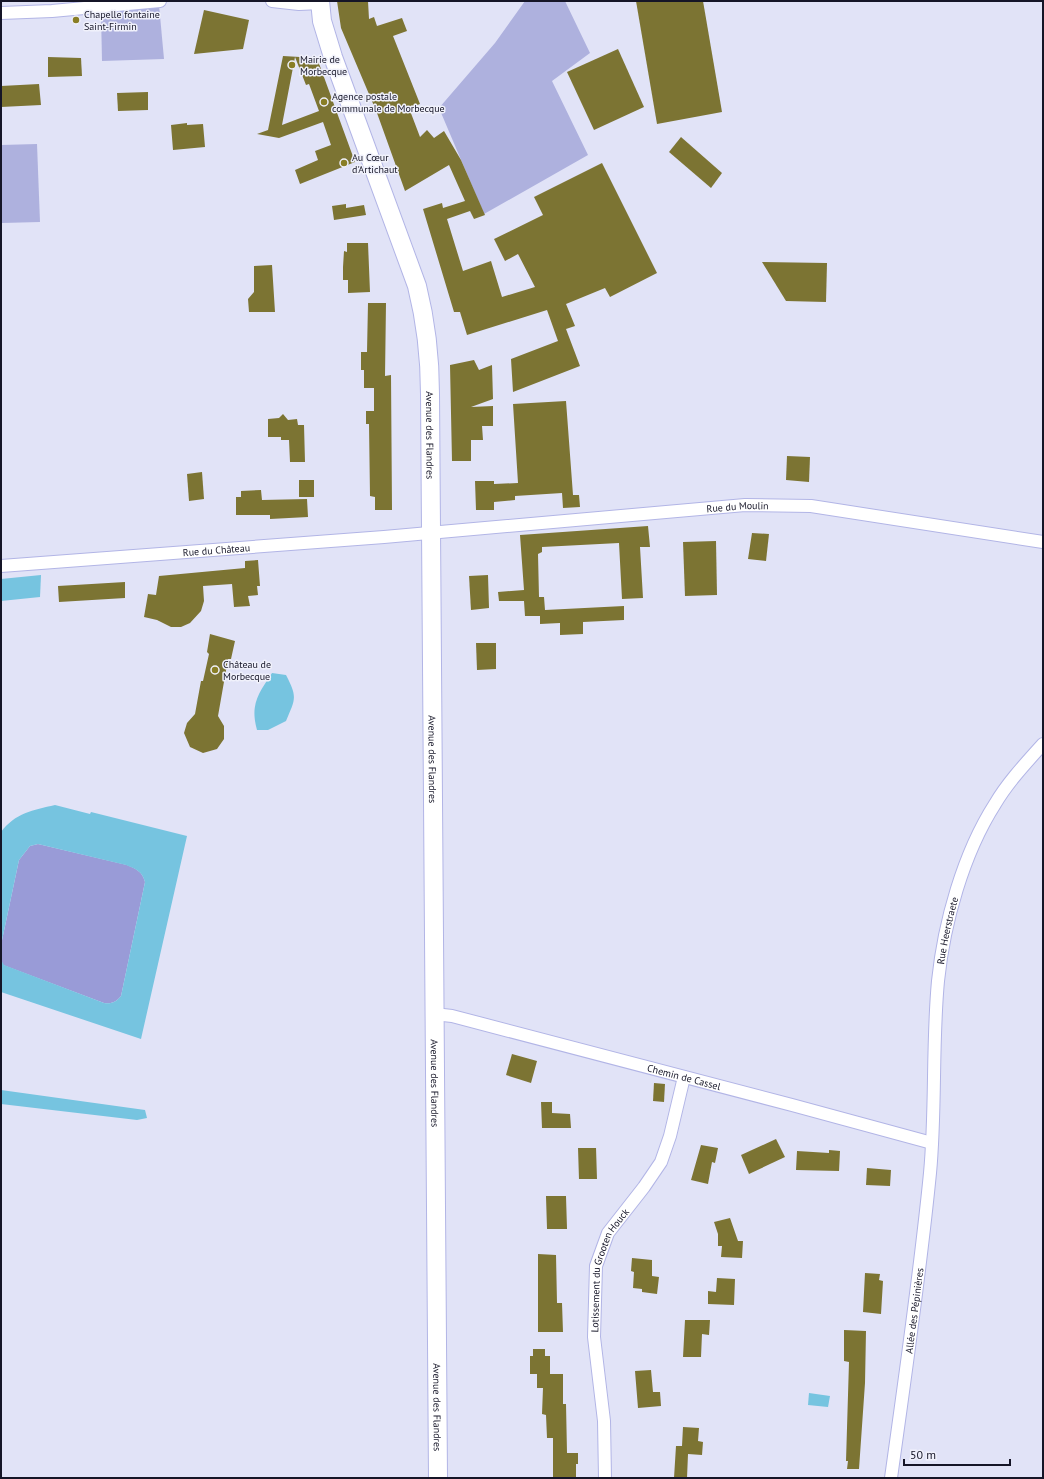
<svg xmlns="http://www.w3.org/2000/svg" width="1044" height="1479" font-family="'PT Sans',sans-serif">
<style>
.green{fill:#aeb1de}
.forest{fill:#999bd7}
.water{fill:#76c4e0}
.building{fill:#7c7433;fill-rule:evenodd}
.lines{fill:none;stroke-linecap:round;stroke-linejoin:round}
.street-casing{stroke:#b2b5e6;stroke-width:14}
.primary-casing{stroke:#b2b5e6;stroke-width:20}
.street{stroke:#fff;stroke-width:12}
.primary{stroke:#fff;stroke-width:18}
.poi-dot{fill:#897e25;stroke:#f0f1fb;stroke-width:1.5}
.labels{text-anchor:middle;stroke-width:3;stroke-linejoin:round;paint-order:stroke}
.poi-label{font-size:10px;fill:#151527;stroke:#f0f1fb;text-anchor:start}
.street-label{font-size:10px;fill:#151527;stroke:#f0f1fb}
</style>
<rect width="100%" height="100%" fill="#e1e3f7"/>
<g class="green">
<polygon points="525,1 565,1 590,53 552,81 588,155 484,214 439,108 495,43"/>
<polygon points="159,5 164,59 102,61 101,14"/>
<polygon points="37,144 40,222 2,223 1,145"/>
</g>
<path class="forest" d="M38,844L127,865C136,869 142,871 145,882L121,996C116,1002 112,1004 104,1003L3,965L1,960V945L19,860L30,846Z"/>
<g class="water">
<polygon points="41,575 40,597 1,601 1,579"/>
<path d="M272,673L286,675C298,698 295,699 286,721L268,730H257C250,705 258,694 272,673Z"/>
<path d="M55,805L90,814L91,812L187,836L141,1039L1,992V960L4,965L104,1003C112,1004 116,1002 121,996L145,882C142,871 136,869 126,865L38,844L30,846L19,860L1,945V832C15,813 33,810 55,805Z"/>
<polygon points="1,1090 145,1110 147,1118 137,1120 1,1104"/>
<polygon points="809,1393 830,1396 828,1407 808,1405"/>
</g>
<g class="building">
<polygon points="337,1 368,1 369,19 374,17 377,26 402,18 407,31 393,36 420,104 409,108 420,137 427,130 434,138 444,131 461,160 485,215 474,219 470,211 447,219 463,271 491,261 502,297 535,287 518,254 505,261 494,239 543,215 534,197 602,163 657,273 610,297 605,288 566,304 575,326 566,329 580,366 513,392 511,359 558,341 547,310 467,335 460,312 454,312 423,209 442,203 443,208 465,201 449,165 405,191 377,113 341,28"/>
<polygon points="636,1 703,1 722,112 657,124"/>
<polygon points="204,10 249,20 243,49 194,54"/>
<polygon points="618,49 644,107 594,130 567,72"/>
<path d="M283,56L317,58L355,162L300,184L295,170L318,160L315,151L331,145L323,122L279,138L257,134L268,130ZM295,57L306,85L309,84L319,111L282,125Z"/>
<polygon points="48,57 81,58 82,76 48,77"/>
<polygon points="39,84 41,105 1,107 1,86"/>
<polygon points="148,92 148,110 118,111 117,93"/>
<polygon points="187,123 187,125 203,124 205,147 173,150 171,125"/>
<polygon points="681,137 722,173 711,188 669,152"/>
<polygon points="346,204 346,208 364,205 366,215 334,220 332,206"/>
<polygon points="347,243 368,243 370,292 348,293 348,280 343,280 343,267 344,251 347,252"/>
<polygon points="762,262 827,263 826,302 786,301"/>
<polygon points="272,265 275,312 249,312 248,299 254,292 254,266"/>
<polygon points="368,303 386,303 385,376 391,375 392,510 375,510 375,497 370,496 369,424 366,424 366,411 374,411 374,388 364,388 364,370 361,370 361,352 367,352"/>
<polygon points="474,360 479,370 492,365 493,399 471,407 493,406 493,426 482,426 483,440 471,440 471,461 452,461 450,365"/>
<polygon points="566,401 573,495 579,495 580,507 563,508 562,493 515,496 515,500 494,502 494,510 476,510 475,481 494,481 494,484 518,483 513,404"/>
<polygon points="283,414 288,420 297,419 298,425 304,425 305,462 290,462 289,440 281,440 281,437 268,437 268,419 279,418"/>
<polygon points="787,456 810,457 809,482 786,480"/>
<polygon points="202,472 204,499 189,501 187,474"/>
<rect x="299" y="480" width="15" height="17"/>
<polygon points="261,490 262,500 307,499 308,517 270,519 270,515 236,515 236,497 241,497 241,491"/>
<polygon points="648,526 650,547 640,547 643,598 622,599 619,543 542,547 542,552 538,554 539,597 544,597 545,610 624,606 624,620 583,622 583,634 560,635 560,623 540,624 540,616 525,616 524,601 499,601 498,592 524,590 520,535"/>
<polygon points="752,533 769,534 766,561 748,559"/>
<polygon points="716,541 717,595 685,596 683,542"/>
<polygon points="258,560 260,586 257,586 258,595 248,596 250,606 234,607 232,584 203,586 204,601 201,611 190,623 181,627 171,627 157,620 144,617 148,594 156,595 159,576 245,568 245,561"/>
<polygon points="488,575 489,608 471,610 469,576"/>
<polygon points="125,582 125,598 59,602 58,586"/>
<polygon points="210,634 235,641 231,659 228,659 218,716 224,726 224,739 217,749 203,753 190,747 184,733 187,723 195,714 201,681 203,681 209,654 207,652"/>
<polygon points="476,643 496,643 496,669 477,670"/>
<polygon points="512,1054 537,1061 531,1083 506,1075"/>
<polygon points="654,1083 665,1084 664,1102 653,1101"/>
<polygon points="541,1102 552,1102 552,1113 570,1114 571,1128 542,1128"/>
<polygon points="776,1139 785,1157 749,1174 741,1155"/>
<polygon points="701,1145 718,1148 715,1163 712,1162 708,1184 691,1180"/>
<polygon points="578,1148 596,1148 597,1179 579,1179"/>
<polygon points="829,1150 840,1151 839,1171 796,1170 797,1151 829,1153"/>
<polygon points="867,1168 891,1170 890,1186 866,1185"/>
<polygon points="546,1196 566,1196 567,1229 547,1229"/>
<polygon points="730,1218 738,1241 743,1241 742,1258 721,1257 722,1246 718,1246 718,1234 714,1222"/>
<polygon points="538,1254 556,1255 557,1303 562,1303 563,1332 538,1332"/>
<polygon points="632,1258 652,1260 652,1276 659,1277 657,1294 642,1292 642,1289 633,1288 634,1272 631,1271"/>
<polygon points="865,1273 880,1274 879,1280 883,1281 881,1314 863,1312"/>
<polygon points="717,1278 735,1279 734,1305 708,1304 708,1291 716,1292"/>
<polygon points="685,1320 710,1320 709,1335 702,1334 701,1357 683,1357"/>
<polygon points="844,1330 866,1331 865,1383 859,1469 847,1469 848,1461 846,1461 849,1362 844,1361"/>
<polygon points="533,1349 545,1349 545,1356 550,1356 550,1374 563,1374 563,1404 566,1404 567,1453 578,1453 578,1464 576,1464 576,1478 553,1478 553,1438 547,1438 546,1415 542,1414 543,1388 537,1388 537,1374 530,1374 530,1356 533,1356"/>
<polygon points="651,1370 653,1392 660,1392 661,1406 638,1408 635,1371"/>
<polygon points="683,1427 699,1428 698,1441 703,1442 702,1455 688,1454 687,1478 674,1478 676,1446 682,1446"/>
</g>
<g class="lines">
<defs>
<g id="street">
<polyline points="272,1 299,4 320,3"/>
<polyline points="1,13 52,11 160,1"/>
<path id="s1" d="M1,566L384,537L745,505L811,506L1043,542"/>
<path id="s2" d="M434,1014L452,1016L792,1105L932,1143"/>
<path id="s3" d="M605,1478L604,1421L594,1337L596,1266L608,1233L644,1187L661,1162L670,1136L684,1077"/>
<path id="s4" d="M891,1478C905,1377 920,1275 930,1173C936,1110 932,1045 938,981C944,923 963,854 995,804C1008,782 1026,763 1043,744"/>
</g>
<g id="primary">
<path id="s5" d="M320,1L322,21L333,57L417,286C426,322 430,357 430,394L438,1478"/>
</g>
</defs>
<use href="#street" class="street-casing"/>
<use href="#primary" class="primary-casing"/>
<use href="#street" class="street"/>
<use href="#primary" class="primary"/>
</g>
<g class="poi-dot">
<circle cx="76" cy="20" r="4"/>
<circle cx="292" cy="65" r="4"/>
<circle cx="324" cy="102" r="4"/>
<circle cx="344" cy="163" r="4"/>
<circle cx="215" cy="670" r="4"/>
</g>
<g class="labels">
<g class="poi-label">
<text x="84" y="18">Chapelle fontaine<tspan x="84" dy="12">Saint-Firmin</tspan></text>
<text x="300" y="63">Mairie de<tspan x="300" dy="12">Morbecque</tspan></text>
<text x="332" y="100">Agence postale<tspan x="332" dy="12">communale de Morbecque</tspan></text>
<text x="352" y="161">Au Cœur<tspan x="352" dy="12">d'Artichaut</tspan></text>
<text x="223" y="668">Château de<tspan x="223" dy="12">Morbecque</tspan></text>
</g>
<g class="street-label">
<text dy="4" stroke="none"><textPath href="#s5" startOffset="452">Avenue des Flandres</textPath></text>
<text dy="4" stroke="none"><textPath href="#s1" startOffset="739">Rue du Moulin</textPath></text>
<text dy="4" stroke="none"><textPath href="#s1" startOffset="216">Rue du Château</textPath></text>
<text dy="4" stroke="none"><textPath href="#s5" startOffset="776">Avenue des Flandres</textPath></text>
<text dy="4" stroke="none"><textPath href="#s4" startOffset="551">Rue Heerstraete</textPath></text>
<text dy="4" stroke="none"><textPath href="#s2" startOffset="258">Chemin de Cassel</textPath></text>
<text dy="4" stroke="none"><textPath href="#s5" startOffset="1100">Avenue des Flandres</textPath></text>
<text dy="4" stroke="none"><textPath href="#s3" startOffset="212">Lotissement du Grooten Houck</textPath></text>
<text dy="4" stroke="none"><textPath href="#s4" startOffset="169">Allée des Pépinières</textPath></text>
<text dy="4" stroke="none"><textPath href="#s5" startOffset="1424">Avenue des Flandres</textPath></text>
</g>
</g>
<rect width="1044" height="1479" fill="none" stroke="#151527" stroke-width="4"/>
<path d="M904 1459v6h106v-6" fill="none" stroke="#151527" stroke-width="2"/>
<text x="910" y="1459" font-size="12" fill="#151527" stroke="#f0f1fb" stroke-width="3" paint-order="stroke">50 m</text>
</svg>
